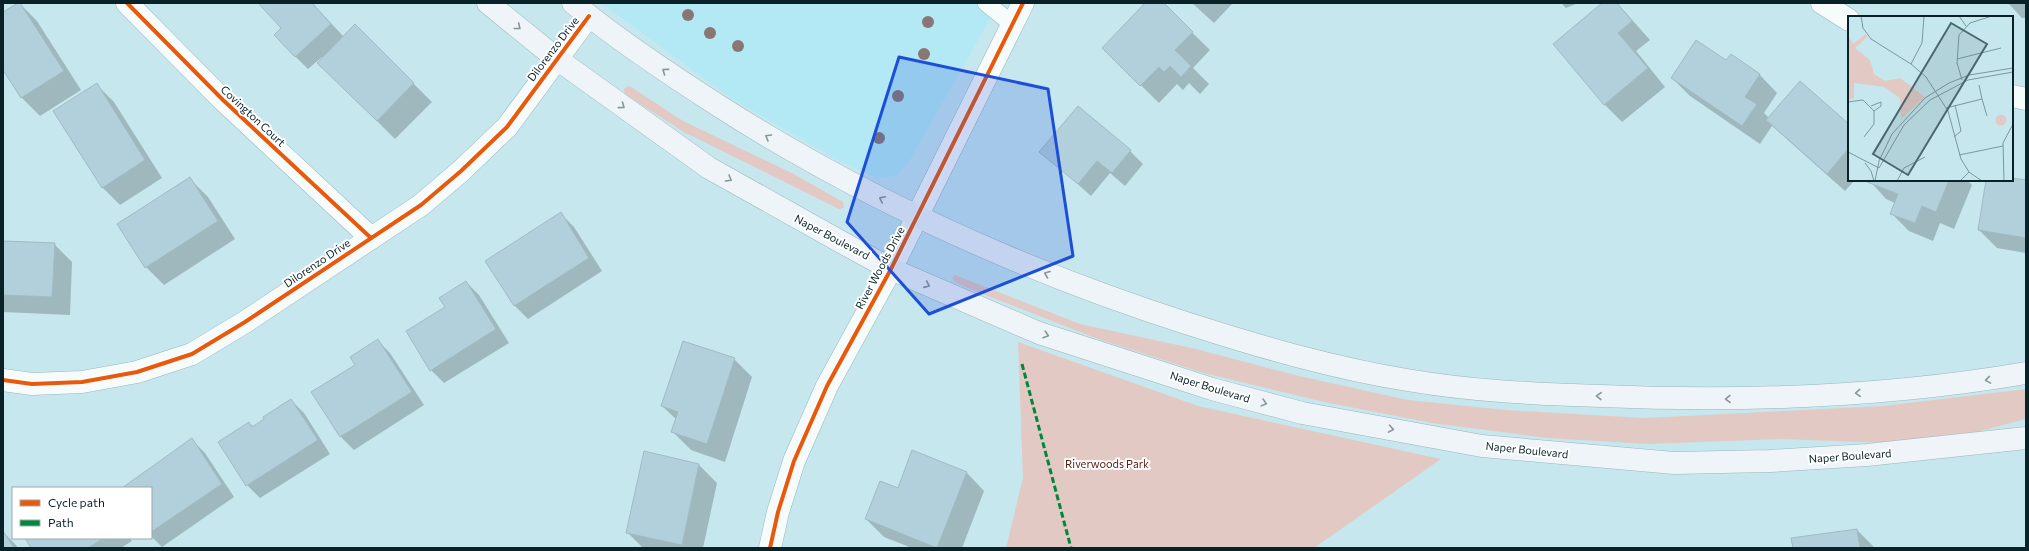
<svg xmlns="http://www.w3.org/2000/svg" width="2029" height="551" font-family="Commissioner,sans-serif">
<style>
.built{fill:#b3e9f5}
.green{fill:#e3c9c4}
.shadow{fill:#0003}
.building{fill:#b2d0db;stroke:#a2bac2}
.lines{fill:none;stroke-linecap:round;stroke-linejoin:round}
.lane-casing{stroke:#9bb6bb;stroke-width:18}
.street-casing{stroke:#9bb6bb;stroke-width:23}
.secondary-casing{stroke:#9bb6bb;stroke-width:23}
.lane{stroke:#f6fbfc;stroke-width:17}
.street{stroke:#f6fbfc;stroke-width:22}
.secondary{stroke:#eef4f7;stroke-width:22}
.quiet{stroke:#00873e;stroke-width:3;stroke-dasharray:6 3;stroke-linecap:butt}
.cycleway-casing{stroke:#fff;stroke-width:6}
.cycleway{stroke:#e8590c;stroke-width:4}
.tree{fill:#8a7774}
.oneway{stroke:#879699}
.marked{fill:#1d4ed8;fill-opacity:0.2;stroke:#1d4ed8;stroke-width:3;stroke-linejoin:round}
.labels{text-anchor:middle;stroke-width:4;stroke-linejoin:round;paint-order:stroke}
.street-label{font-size:11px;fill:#092227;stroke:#fff}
.park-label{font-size:11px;fill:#591b10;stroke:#fff}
.inset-road{fill:none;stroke:#7a989e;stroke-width:1}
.view{fill:#4b676d;fill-opacity:0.15;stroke:#4b676d;stroke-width:2}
.inset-edge{fill:none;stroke:#092227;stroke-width:2}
</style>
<rect width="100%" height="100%" fill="#c6e7ee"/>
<polygon class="built" points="601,3 999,3 909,162 896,176 877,178 839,161 731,98"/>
<g class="green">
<polygon points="627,86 631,87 683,121 792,173 843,202 844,208 839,209 684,132 625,94 624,89"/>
<polygon points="955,275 1080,324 1196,349 1299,376 1408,400 1506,410 1644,418 1883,406 2026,389 2026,419 1969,434 1886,443 1781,439 1649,444 1546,438 1432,423 1324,402 1204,373 1098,339 965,287 955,282 952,278"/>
<polygon points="1018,342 1198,406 1441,459 1314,548 1006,548 1023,478"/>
</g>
<g class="shadow">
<polygon points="19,3 37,21 81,90 40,116 22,98 3,68 3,14"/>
<polygon points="260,3 312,3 344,37 355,26 432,102 395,139 319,63 323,58 322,57 308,69 295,56 283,28"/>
<polygon points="1147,3 1162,3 1210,50 1193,68 1209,84 1200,94 1189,83 1183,90 1177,84 1159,103 1103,48"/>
<polygon points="1192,3 1233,3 1214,23"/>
<polygon points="1561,3 1578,3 1566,8"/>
<polygon points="1604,3 1617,3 1650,40 1636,51 1665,87 1622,122 1604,104"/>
<polygon points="2008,3 2026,3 2026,18 2022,18"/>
<polygon points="1727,62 1759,74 1777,93 1764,113 1769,118 1849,126 1849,180 1855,180 1845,191 1772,126 1760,144 1690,96 1672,78"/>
<polygon points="96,84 114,102 162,178 120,205 102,187"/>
<polygon points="1041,151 1130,151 1143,164 1125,186 1110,173 1091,196"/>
<polygon points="190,179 208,197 235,239 164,285 146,267"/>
<polygon points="2012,179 2026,181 2026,253 1997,248 1979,230 1987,180 2012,180"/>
<polygon points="1869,180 1967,180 1972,185 1954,229 1940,223 1933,241 1909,231 1891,213 1895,203 1886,199"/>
<polygon points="561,214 574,227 602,271 528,319 515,306 486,261"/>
<polygon points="3,242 54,244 72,262 70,315 3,312"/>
<polygon points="466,282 479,295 509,343 444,383 431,370 446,308"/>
<polygon points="377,340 390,353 424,405 354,450 341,437 313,392 356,365"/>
<polygon points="734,359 752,377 725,462 691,450 673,432 677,420 662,406"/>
<polygon points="291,400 304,413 330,454 260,498 247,485 249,423 254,427"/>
<polygon points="192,440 205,453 234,497 162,547 151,536 151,488 123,488"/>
<polygon points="699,465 717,483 703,548 643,548 627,532"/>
<polygon points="966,472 984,491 962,548 912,548 884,537 866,519 899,489"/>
<polygon points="1857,530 1875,548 1794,548"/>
<polygon points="3,532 15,544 18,548 3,548"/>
<polygon points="26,538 130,538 132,541 121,548 32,548"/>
</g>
<g class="building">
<polygon points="18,3 20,3 64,71 21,98 3,70 3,12"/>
<polygon points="258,3 312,3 331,24 295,57 274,35 281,28"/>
<polygon points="1145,3 1164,3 1193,32 1175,50 1191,66 1181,77 1170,66 1164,72 1159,67 1140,86 1102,48"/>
<polygon points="1602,3 1617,3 1632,21 1618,33 1648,68 1604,105 1553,44"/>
<polygon points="355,24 414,83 377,121 317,63"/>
<polygon points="1696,40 1726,60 1731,54 1760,74 1745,97 1757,104 1742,126 1671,78"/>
<polygon points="1800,81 1849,124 1849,148 1827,174 1766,120"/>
<polygon points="97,83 145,160 102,188 53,111"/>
<polygon points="1078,106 1131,150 1112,173 1097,161 1078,184 1039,152"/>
<polygon points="190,177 218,221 145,268 117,224"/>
<polygon points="2012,178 2026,180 2026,238 1978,230 1986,180 2012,180"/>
<polygon points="1868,180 1949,180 1936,212 1922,206 1915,223 1890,214 1898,194 1867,182"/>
<polygon points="561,212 589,258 514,306 485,261"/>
<polygon points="3,241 55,243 52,297 3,295"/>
<polygon points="466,281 496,329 430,371 406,331 445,307 439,298"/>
<polygon points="378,339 412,392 340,437 311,392 355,365 350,357"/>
<polygon points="683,341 735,358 707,444 671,432 678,412 661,406"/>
<polygon points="291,399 318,440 246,486 218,442 249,422 252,427 264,419 263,417"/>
<polygon points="192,438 222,484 151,532 151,488 122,488"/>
<polygon points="912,450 967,472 937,548 865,519 880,481 898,488"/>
<polygon points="644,451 699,464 682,545 626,533"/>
<polygon points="1857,529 1860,548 1793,548 1791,538"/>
<polygon points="3,531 14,548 3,548"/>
<polygon points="25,538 104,538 88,548 31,548"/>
</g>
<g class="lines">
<defs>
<polyline id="lane" points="986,3 1012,24"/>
<g id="street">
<polyline points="127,3 223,100 371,238"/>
<polyline points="1822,3 1849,20"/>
<polyline points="2012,96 2026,99"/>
<polyline points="3,380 32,384 82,382 137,372 192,354 245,322 421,205 461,171 507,127 589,16"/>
<polyline points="770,548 778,512 794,461 827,386 891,269 1023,3"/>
</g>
<g id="secondary">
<polyline points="488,3 557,59 709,168 852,248 891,269 1039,333 1212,389 1302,413 1482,446 1674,463 1770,461 1867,455 2026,438"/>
<path d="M573,3C619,41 669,74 719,106C866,200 1024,271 1189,324C1261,347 1333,368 1407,380C1471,391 1536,394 1601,396C1742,402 1886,397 2026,373"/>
</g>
</defs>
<use href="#lane" class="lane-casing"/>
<use href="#street" class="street-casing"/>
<use href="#secondary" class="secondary-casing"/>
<use href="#lane" class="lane"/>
<use href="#street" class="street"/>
<use href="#secondary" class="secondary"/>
<polyline class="quiet" points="1022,364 1071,548"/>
<defs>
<g id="cycleway">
<polyline points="127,3 223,100 371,238"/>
<polyline points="3,380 32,384 82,382 137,372 192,354 245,322 421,205 461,171 507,127 589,16"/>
<polyline points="770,548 778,512 794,461 827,386 891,269 1023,3"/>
</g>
</defs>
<use href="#cycleway" class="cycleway-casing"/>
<use href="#cycleway" class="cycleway"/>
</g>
<g class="tree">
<circle cx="688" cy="15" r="6"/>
<circle cx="928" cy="22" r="6"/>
<circle cx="710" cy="33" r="6"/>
<circle cx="738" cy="46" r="6"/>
<circle cx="924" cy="54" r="6"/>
<circle cx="898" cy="96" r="6"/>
<circle cx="879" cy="138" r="6"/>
</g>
<defs><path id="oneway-chevron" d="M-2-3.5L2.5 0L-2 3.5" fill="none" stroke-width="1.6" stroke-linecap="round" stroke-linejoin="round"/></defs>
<g class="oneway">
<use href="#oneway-chevron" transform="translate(518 27) rotate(39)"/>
<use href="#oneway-chevron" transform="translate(665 71) rotate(-144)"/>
<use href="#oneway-chevron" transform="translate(622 106) rotate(36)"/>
<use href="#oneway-chevron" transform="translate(768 137) rotate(-150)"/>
<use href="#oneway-chevron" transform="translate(729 179) rotate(30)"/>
<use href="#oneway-chevron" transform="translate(882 199) rotate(-153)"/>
<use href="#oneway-chevron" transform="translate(1047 274) rotate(-159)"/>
<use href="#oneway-chevron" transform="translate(927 285) rotate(24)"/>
<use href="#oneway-chevron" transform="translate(1046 335) rotate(18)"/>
<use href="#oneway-chevron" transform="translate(1988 380) rotate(171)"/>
<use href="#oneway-chevron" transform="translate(1858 393) rotate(176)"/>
<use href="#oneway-chevron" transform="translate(1599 396) rotate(-178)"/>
<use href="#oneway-chevron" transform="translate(1728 399) rotate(179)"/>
<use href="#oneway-chevron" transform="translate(1264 403) rotate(15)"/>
<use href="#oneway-chevron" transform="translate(1391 429) rotate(10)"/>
</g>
<path class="marked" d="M899,57L1048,89L1073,256L929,314L847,222Z"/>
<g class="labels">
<g class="street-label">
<text transform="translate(553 49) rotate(-53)" y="4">Dilorenzo Drive</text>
<text transform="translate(253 116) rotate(43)" y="4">Covington Court</text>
<text transform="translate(832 237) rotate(28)" y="4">Naper Boulevard</text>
<text transform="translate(317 263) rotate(-34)" y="4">Dilorenzo Drive</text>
<text transform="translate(880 268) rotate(-62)" y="4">River Woods Drive</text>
<text transform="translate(1210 387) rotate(17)" y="4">Naper Boulevard</text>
<text transform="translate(1527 450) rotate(6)" y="4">Naper Boulevard</text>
<text transform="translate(1850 456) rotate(-4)" y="4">Naper Boulevard</text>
</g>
<g class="park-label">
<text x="1107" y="468">Riverwoods Park</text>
</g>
</g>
<g transform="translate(1848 16)">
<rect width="165" height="165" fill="#c6e7ee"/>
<path d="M18,18L19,21L7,32L22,44L26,58L37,65L52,62L77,81L53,103L52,82L36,71L6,67V82L0,84V19L5,28ZM147.5 104a5.5 5.5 0 1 1 11 0a5.5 5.5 0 1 1-11 0Z" fill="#e3c9c4"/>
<path class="inset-road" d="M13,0L15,12L23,23L63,48L78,61L100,95L113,143L121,156L134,165M111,0L118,10M109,43L153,32M63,48L74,27L76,0M114,64L109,47L111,19L122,7L144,0M134,83L139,100M0,86L15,84L26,95V108L16,121M23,90L33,86V90L26,95M98,92L134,83L131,69M106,121L113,115L107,89M0,136L31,152M111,139L155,130M17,147L23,155L26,165M31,152L56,109L82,84L120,64L165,56M27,165L31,145L44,118L77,82L101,67L121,59L165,52M49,165L56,152L77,141M112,165L121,156M156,165L155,127L165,108"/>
<path class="view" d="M103,7L139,28L60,159L25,138Z"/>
<rect width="165" height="165" class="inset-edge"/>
</g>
<rect width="2029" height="551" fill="none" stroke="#092227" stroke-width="8"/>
<rect x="12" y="487" width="140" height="52" fill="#ffffff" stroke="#9da7a9"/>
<rect x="20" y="500" width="20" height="6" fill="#e8590c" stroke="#9da7a9"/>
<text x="48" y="507" font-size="12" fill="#092227">Cycle path</text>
<rect x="20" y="520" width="20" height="6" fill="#00873e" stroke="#9da7a9"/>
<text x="48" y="527" font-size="12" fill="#092227">Path</text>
</svg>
